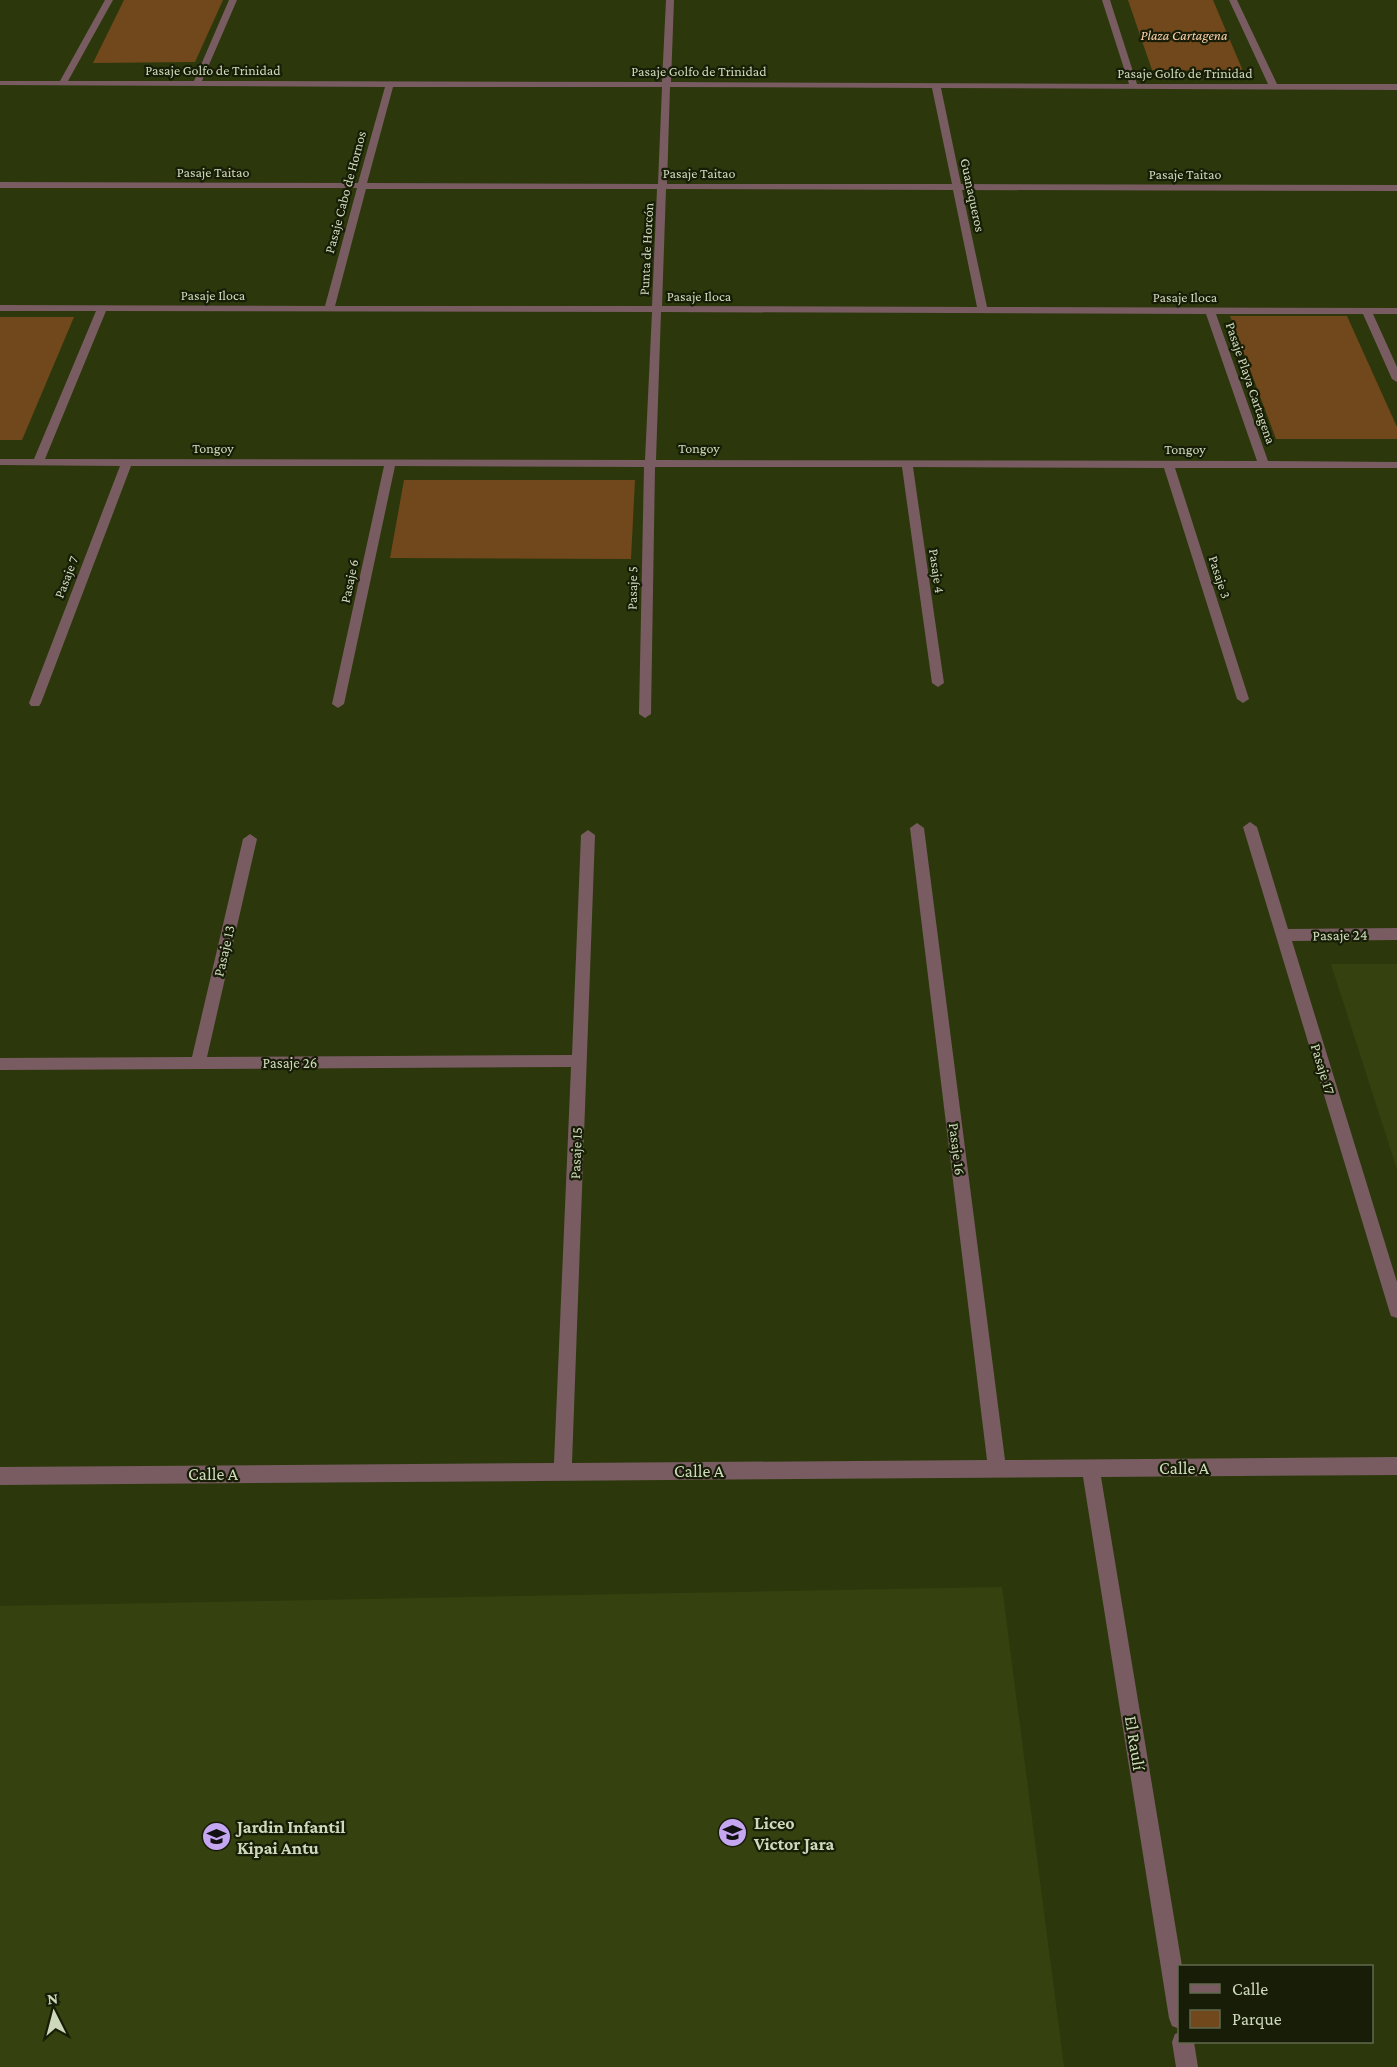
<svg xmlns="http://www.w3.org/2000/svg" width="1397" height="2067" font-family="'Crimson Pro',serif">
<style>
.built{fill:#35420f}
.green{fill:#71471c}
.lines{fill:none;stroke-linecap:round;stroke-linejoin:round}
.minor{fill:#785c62;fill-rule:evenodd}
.labels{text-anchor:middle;stroke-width:4.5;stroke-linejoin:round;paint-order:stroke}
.far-park-label{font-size:14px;font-style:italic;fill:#fbd0ab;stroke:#171d06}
.far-street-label{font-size:14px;fill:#ced9bb;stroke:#171d06}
.street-label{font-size:15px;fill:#ced9bb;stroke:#171d06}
.near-street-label{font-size:18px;fill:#ced9bb;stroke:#171d06}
.near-poi-label{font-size:18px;font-weight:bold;fill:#ced9bb;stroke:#171d06;text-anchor:start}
</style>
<rect width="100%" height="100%" fill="#2c380b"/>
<g class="built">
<polygon points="1397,964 1397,1169 1331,964"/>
<polygon points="1002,1587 1064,2067 0,2067 0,1606"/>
</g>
<g class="green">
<polygon points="124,0 223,0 195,62 93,63"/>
<polygon points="1128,0 1213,0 1243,71 1152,70"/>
<polygon points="1230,316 1347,316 1397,427 1397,439 1276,439"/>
<polygon points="0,317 74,317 22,440 0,440"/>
<polygon points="404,480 635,480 631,559 390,558"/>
</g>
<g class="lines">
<g class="minor">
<path d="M105,0H113L68,81H194L229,0H237L202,81L662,82L666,0H674L671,82L1129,84L1102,0H1110L1137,84H1268L1229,0H1237L1277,84H1397V90L941,88L961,184L1397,185V191L962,190L987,307L1397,308V314H1373L1397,367V382L1392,379L1363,314H1216L1268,461L1397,462V468H1175L1249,699L1243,703L1237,699L1164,468L913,467L944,683L938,687L932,683L902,467H655L651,714L645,718L639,714L644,467L395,466L344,704L338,708L332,704L384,466H131L41,703L39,706H31L29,703L120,466L0,465V459H34L96,311H0V305L325,306L357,188H0V182L358,183L385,87L0,85V81H60ZM393,87H662L658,184L367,183ZM670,87L932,88L952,184H667ZM366,189H657L652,306H335ZM666,189L953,190L977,307L662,306ZM106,311L652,312L645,460L45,459ZM661,312L1206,314L1257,461L656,460Z"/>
<polygon points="1250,822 1257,827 1288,929 1397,928 1397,940 1292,941 1397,1282 1397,1318 1391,1316 1389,1310 1243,827"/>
<polygon points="917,823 924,828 1005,1460 1397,1457 1397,1475 1101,1477 1182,1966 1180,1966 1180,2029 1172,2026 1169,2018 1083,1477 0,1485 0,1467 554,1463 571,1067 0,1070 0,1058 192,1057 243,839 250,834 257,839 207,1057 572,1055 581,835 588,830 595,835 572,1463 987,1460 910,828"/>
<polygon points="1180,2032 1180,2042 1194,2042 1198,2067 1176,2067 1172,2042 1175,2034"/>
</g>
</g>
<defs>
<symbol id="school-disc" viewBox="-11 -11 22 22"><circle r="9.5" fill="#c5a6f1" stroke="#171d06"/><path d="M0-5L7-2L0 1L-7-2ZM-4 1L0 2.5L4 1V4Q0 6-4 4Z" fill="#111"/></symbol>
</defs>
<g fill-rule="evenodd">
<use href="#school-disc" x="716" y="1816" width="33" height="33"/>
<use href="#school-disc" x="200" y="1820" width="33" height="33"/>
</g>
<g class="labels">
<g class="far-park-label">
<text x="1184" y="40">Plaza Cartagena</text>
</g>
<g class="far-street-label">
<text x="213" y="75">Pasaje Golfo de Trinidad</text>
<text x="699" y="76">Pasaje Golfo de Trinidad</text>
<text x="1185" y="78">Pasaje Golfo de Trinidad</text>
<text x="213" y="177">Pasaje Taitao</text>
<text x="699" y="178">Pasaje Taitao</text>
<text x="1185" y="179">Pasaje Taitao</text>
<text transform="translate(345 192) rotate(-75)" y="5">Pasaje Cabo de Hornos</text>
<text transform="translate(973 195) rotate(78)" y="5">Guanaqueros</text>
<text transform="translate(646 249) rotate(-87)" y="5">Punta de Horcón</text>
<text x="213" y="300">Pasaje Iloca</text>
<text x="699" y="301">Pasaje Iloca</text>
<text x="1185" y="302">Pasaje Iloca</text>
<text transform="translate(1251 383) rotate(71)" y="5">Pasaje Playa Cartagena</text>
<text x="213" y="453">Tongoy</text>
<text x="699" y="453">Tongoy</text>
<text x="1185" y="454">Tongoy</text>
<text transform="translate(937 571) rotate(82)" y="5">Pasaje 4</text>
<text transform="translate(66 577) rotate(-69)" y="5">Pasaje 7</text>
<text transform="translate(1220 577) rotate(72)" y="5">Pasaje 3</text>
<text transform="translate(349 581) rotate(-78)" y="5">Pasaje 6</text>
<text transform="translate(632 588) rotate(-89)" y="5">Pasaje 5</text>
</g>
<g class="street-label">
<text transform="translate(1340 935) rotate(-1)" y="5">Pasaje 24</text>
<text transform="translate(224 951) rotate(-77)" y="5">Pasaje 13</text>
<text x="290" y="1068">Pasaje 26</text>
<text transform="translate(1323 1069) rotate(73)" y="5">Pasaje 17</text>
<text transform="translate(957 1149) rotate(83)" y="5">Pasaje 16</text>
<text transform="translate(576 1153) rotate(-88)" y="5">Pasaje 15</text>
</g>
<g class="near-street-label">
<text x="1184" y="1474">Calle A</text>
<text x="699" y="1477">Calle A</text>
<text x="213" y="1480">Calle A</text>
<text transform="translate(1135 1743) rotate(81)" y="6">El Raulí</text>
</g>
<g class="near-poi-label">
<text x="754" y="1829">Liceo<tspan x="754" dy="21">Victor Jara</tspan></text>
<text x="237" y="1833">Jardin Infantil<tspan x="237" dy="21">Kipai Antu</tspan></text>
</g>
</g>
<rect x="1178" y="1965" width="195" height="78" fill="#171d06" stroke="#60684e" stroke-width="1.5"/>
<rect x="1190" y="1984" width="30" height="9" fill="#785c62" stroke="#60684e" stroke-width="1.5"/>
<text x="1232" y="1995" font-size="18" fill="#ced9bb">Calle</text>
<rect x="1190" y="2010" width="30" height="18" fill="#71471c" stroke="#60684e" stroke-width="1.5"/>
<text x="1232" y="2025" font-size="18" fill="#ced9bb">Parque</text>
<g transform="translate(54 2013) rotate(354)" stroke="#171d06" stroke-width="4.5" paint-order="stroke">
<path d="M0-4.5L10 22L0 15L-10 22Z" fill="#ced9bb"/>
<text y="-9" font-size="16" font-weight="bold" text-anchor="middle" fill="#ced9bb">N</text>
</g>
</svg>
